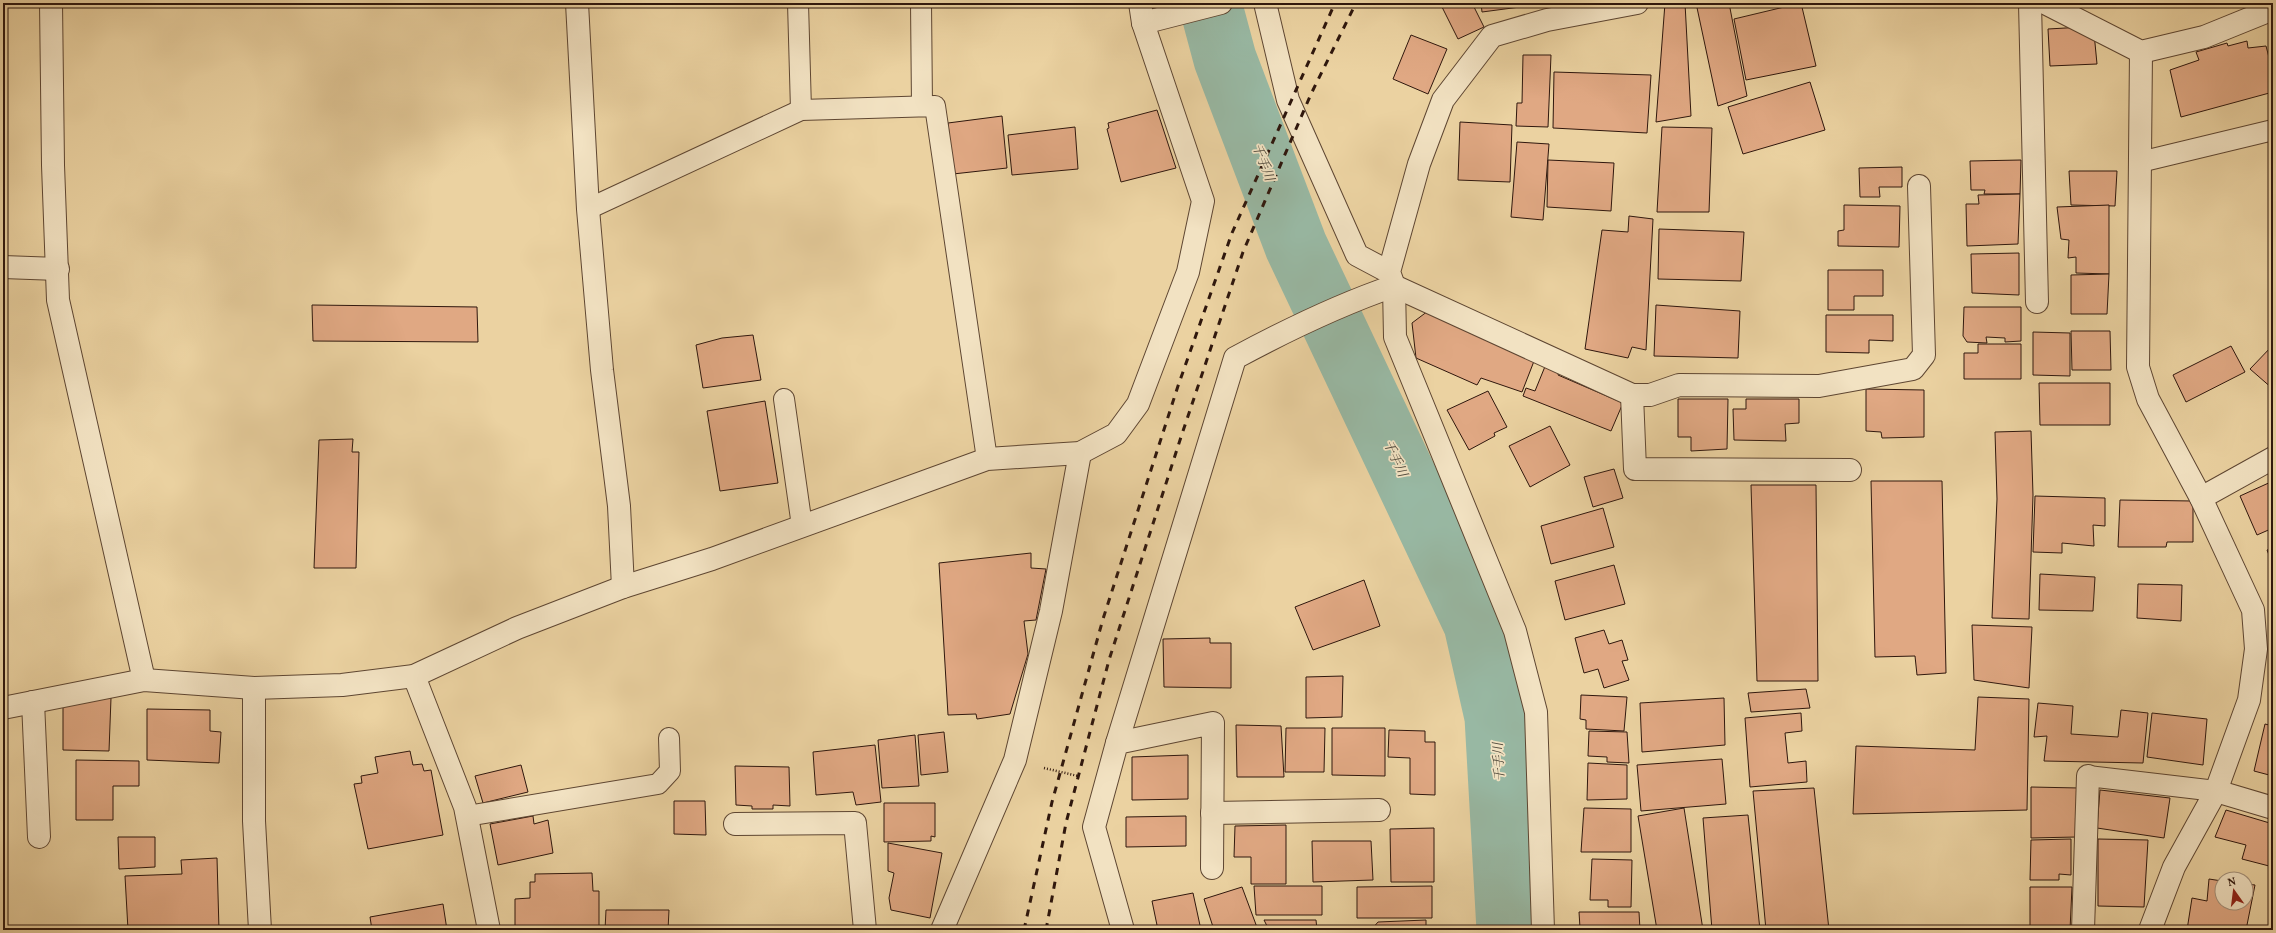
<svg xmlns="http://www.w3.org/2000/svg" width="2276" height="933" font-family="Vollkorn,'Noto Serif JP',serif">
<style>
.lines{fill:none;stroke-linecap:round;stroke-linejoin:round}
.river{stroke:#98b8a3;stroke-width:63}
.building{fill:#e0a883;stroke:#2f170d}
.lane-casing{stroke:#5e4632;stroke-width:22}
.street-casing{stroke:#5e4632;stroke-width:24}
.path{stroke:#2f170d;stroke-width:2.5;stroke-dasharray:1 2;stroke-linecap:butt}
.lane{stroke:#f2e2c2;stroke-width:20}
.street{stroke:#f2e2c2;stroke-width:22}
.rail{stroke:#2f170d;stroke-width:3;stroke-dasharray:7 7;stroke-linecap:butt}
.labels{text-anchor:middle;stroke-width:3.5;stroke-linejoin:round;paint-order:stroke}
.water-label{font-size:13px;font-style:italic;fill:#4e473a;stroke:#f2e2c2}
</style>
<rect width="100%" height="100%" fill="#ebd2a1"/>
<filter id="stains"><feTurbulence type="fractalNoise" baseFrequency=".005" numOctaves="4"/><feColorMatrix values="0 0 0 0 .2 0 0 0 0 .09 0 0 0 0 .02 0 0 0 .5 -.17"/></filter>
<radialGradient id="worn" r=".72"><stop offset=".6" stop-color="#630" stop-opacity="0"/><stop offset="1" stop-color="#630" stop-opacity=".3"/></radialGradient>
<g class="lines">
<polyline class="river" points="1210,3 1225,59 1296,246 1475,624 1496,717 1508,930"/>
</g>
<g class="building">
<polygon points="1440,3 1472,3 1484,27 1458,39"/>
<polygon points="1481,3 1519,3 1520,7 1482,12"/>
<polygon points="1665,3 1685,3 1691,116 1656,122"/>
<polygon points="1696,3 1729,3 1747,96 1718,106"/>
<polygon points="1801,3 1816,66 1746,80 1734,19"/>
<polygon points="2083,27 2094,33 2097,64 2050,66 2048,29"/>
<polygon points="1411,35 1447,49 1428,94 1393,79"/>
<polygon points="2247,41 2248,48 2266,46 2273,73 2273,92 2181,117 2170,70 2199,60 2196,52 2227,43 2228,46"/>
<polygon points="1523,55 1551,55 1548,127 1516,126 1517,103 1522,103"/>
<polygon points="1554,72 1651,75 1647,133 1553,128"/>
<polygon points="1810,82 1825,130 1743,154 1728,107"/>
<polygon points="1157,110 1176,168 1121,182 1107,129 1109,128 1108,123"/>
<polygon points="1002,116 1007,168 953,174 948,123"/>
<polygon points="1460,122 1512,125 1510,182 1458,180"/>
<polygon points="1075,127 1078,169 1012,175 1008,135"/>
<polygon points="1662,127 1712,128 1709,212 1657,212"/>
<polygon points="1517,142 1549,144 1543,220 1511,217"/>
<polygon points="1548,160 1614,163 1611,211 1547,207"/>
<polygon points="2021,160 2020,194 1984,194 1985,190 1971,190 1970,161"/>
<polygon points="1902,167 1902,187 1879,187 1880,197 1860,197 1859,168"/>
<polygon points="2069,171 2117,171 2115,206 2071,205"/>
<polygon points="2020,194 2018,244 1967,246 1966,204 1979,204 1978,195"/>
<polygon points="1844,205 1900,206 1899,247 1838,246 1838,231 1844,230"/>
<polygon points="2109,205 2109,274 2076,273 2076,257 2068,258 2069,240 2061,239 2057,207"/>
<polygon points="1629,216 1653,219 1646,350 1632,347 1628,358 1585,349 1602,230 1628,232"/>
<polygon points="1659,229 1744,232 1741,281 1658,279"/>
<polygon points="2019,253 2019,295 1972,293 1971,254"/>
<polygon points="1828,270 1883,270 1883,296 1854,296 1854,310 1828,310"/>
<polygon points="2109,274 2107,314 2071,314 2071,275"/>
<polygon points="312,305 477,307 478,342 313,341"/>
<polygon points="1656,305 1740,311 1738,358 1654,356"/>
<polygon points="1964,307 2021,307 2021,341 2005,342 2005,338 1986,337 1987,343 1967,342 1963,336"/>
<polygon points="1428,311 1536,356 1522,392 1481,378 1477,385 1416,358 1412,323"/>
<polygon points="1826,315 1893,315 1893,341 1869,340 1869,353 1826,352"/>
<polygon points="2071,331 2110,331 2111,370 2072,370"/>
<polygon points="2033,332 2070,333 2070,376 2033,375"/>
<polygon points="753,335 761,380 703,388 696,345 722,338"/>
<polygon points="1978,344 2021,344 2021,379 1964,379 1964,353 1978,353"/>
<polygon points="2273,345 2273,389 2250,369"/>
<polygon points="2231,346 2245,372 2186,402 2173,375"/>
<polygon points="1546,364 1560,369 1558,375 1623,403 1611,431 1523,396 1526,388 1535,391"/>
<polygon points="2039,383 2110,383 2110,425 2040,425"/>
<polygon points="1866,389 1924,390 1924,437 1882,438 1881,432 1866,431"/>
<polygon points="1488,391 1507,427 1494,433 1495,436 1469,450 1447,410"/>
<polygon points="1678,399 1728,399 1727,449 1691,451 1691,437 1678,437"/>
<polygon points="1746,399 1799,399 1799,423 1785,424 1786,441 1734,440 1733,409 1746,409"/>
<polygon points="765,401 778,483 720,491 707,411"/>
<polygon points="1550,426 1570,465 1530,487 1509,446"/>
<polygon points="2031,431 2033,495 2029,619 1992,618 1997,499 1995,432"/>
<polygon points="353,439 352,452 359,452 356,568 314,568 319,440"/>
<polygon points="1614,469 1623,498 1593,507 1584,477"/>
<polygon points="1871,481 1942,481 1946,673 1917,675 1915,656 1875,657"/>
<polygon points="2273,481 2273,528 2257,535 2240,496"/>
<polygon points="1751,485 1816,485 1818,681 1757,681"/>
<polygon points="2035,496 2105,498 2105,526 2093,525 2094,546 2062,543 2062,553 2033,552"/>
<polygon points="2120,500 2193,501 2193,542 2167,542 2166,547 2118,547"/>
<polygon points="1603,508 1614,547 1551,564 1541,526"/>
<polygon points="2273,548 2273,565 2267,550"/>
<polygon points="1031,553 1031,568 1046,569 1036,620 1024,621 1028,654 1010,714 977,719 976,714 948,715 939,563"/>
<polygon points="1614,565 1625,604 1565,620 1555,581"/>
<polygon points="2040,574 2095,577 2093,611 2039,610"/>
<polygon points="1364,580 1380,626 1313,650 1295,607"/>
<polygon points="2138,584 2182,585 2181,621 2137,618"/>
<polygon points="1972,625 2032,627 2029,688 1974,680"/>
<polygon points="1604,630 1609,644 1622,640 1628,660 1622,661 1629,680 1604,688 1598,669 1584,673 1575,638"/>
<polygon points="1210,638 1210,643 1231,643 1231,688 1164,687 1163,639"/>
<polygon points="1343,676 1342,717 1306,718 1306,677"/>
<polygon points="1806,689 1810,708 1751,712 1748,693"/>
<polygon points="1581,695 1627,697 1624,731 1586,729 1586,720 1580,719"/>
<polygon points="96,697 111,698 109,751 63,750 63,703"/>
<polygon points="1978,697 2029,699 2027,810 1853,814 1856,746 1975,750"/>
<polygon points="1724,698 1725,745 1642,752 1640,703"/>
<polygon points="2038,703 2073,706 2071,734 2118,737 2121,710 2148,713 2143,763 2044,761 2047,736 2034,737"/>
<polygon points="147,709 210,710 210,731 221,732 219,763 147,760"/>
<polygon points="1801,713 1802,731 1785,733 1788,763 1806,761 1807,782 1750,787 1745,718"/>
<polygon points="2152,713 2207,719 2203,765 2147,757"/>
<polygon points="2265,724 2273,726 2273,776 2254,771"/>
<polygon points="1236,725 1281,726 1284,777 1237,777"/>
<polygon points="1286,728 1325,728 1324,772 1285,772"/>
<polygon points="1332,728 1385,728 1385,776 1332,775"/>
<polygon points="1389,730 1425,731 1425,742 1435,742 1435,795 1410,794 1410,758 1388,757"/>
<polygon points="1589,731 1627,732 1629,763 1607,762 1607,757 1588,756"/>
<polygon points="944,732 948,772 921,775 918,735"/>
<polygon points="915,735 919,786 882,788 878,740"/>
<polygon points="875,745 881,802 856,805 853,792 816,795 813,752"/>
<polygon points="410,751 413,765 422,764 424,771 431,770 443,835 368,849 354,784 362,783 361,776 378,773 375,757"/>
<polygon points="1188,755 1188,799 1132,800 1132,757"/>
<polygon points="1722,759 1726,804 1641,811 1637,765"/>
<polygon points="76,760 139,761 139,786 113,786 113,820 76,820"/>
<polygon points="1588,763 1627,765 1627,799 1587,800"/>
<polygon points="521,765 528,792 483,803 475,776"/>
<polygon points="735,766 789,767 790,806 773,805 773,809 752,809 752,806 736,805"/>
<polygon points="2031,787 2079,788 2076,837 2031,838"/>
<polygon points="1814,788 1829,930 1766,930 1753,791"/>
<polygon points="2100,790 2170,798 2164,838 2097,828"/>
<polygon points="674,801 705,801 706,835 674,834"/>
<polygon points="884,803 935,803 935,837 931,836 931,841 884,842"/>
<polygon points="1584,808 1631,809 1631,852 1581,852"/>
<polygon points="1684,808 1703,930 1657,930 1638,816"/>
<polygon points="2226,810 2273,824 2273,867 2242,859 2246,845 2215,837"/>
<polygon points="1748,815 1760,930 1712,930 1703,818"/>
<polygon points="533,816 534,824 548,820 553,853 498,865 490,824"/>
<polygon points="1186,816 1186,846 1126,847 1126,817"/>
<polygon points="1286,825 1286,884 1251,884 1251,857 1234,857 1235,826"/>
<polygon points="1434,828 1434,882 1391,882 1390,829"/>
<polygon points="118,837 155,837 155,867 119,869"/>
<polygon points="2071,839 2071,875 2059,874 2059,880 2030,880 2031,840"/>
<polygon points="2098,839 2148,840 2144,907 2098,906"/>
<polygon points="1312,841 1371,841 1373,880 1313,882"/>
<polygon points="888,843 942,853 930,918 891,910 889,898 894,873 888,871"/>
<polygon points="217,858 219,930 128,930 125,876 182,874 181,860"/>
<polygon points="1592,859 1632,860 1631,907 1608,907 1608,900 1590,900"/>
<polygon points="592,873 593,891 599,891 599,930 515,930 515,899 530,898 530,882 535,882 535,874"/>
<polygon points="2209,879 2222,881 2222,903 2246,903 2246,884 2255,885 2246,930 2187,930 2192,898 2207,901"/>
<polygon points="1254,886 1322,886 1322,915 1256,915"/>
<polygon points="1432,886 1432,918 1357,918 1357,887"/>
<polygon points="1242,887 1258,930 1214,930 1204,899"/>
<polygon points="2030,887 2072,887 2070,930 2030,929"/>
<polygon points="1193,893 1201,930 1158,930 1152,901"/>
<polygon points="443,904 447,930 372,930 370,917"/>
<polygon points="606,910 669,910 668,930 605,930"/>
<polygon points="1579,912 1639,912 1640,930 1569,930 1580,928"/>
<polygon points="1264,920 1316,920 1317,930 1269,930"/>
<polygon points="1426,920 1426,930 1371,930 1378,922"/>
</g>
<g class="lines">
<defs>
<g id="lane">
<polyline points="798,3 801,110"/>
<polyline points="921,3 922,106"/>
<polyline points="2140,162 2273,130"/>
<polyline points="588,209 801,110 935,106 987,459"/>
<polyline points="784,399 802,526"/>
<polyline points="2088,776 2216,791"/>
<polyline points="467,816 658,784 670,771 669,738"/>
</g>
<g id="street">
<polyline points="51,3 53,165 58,300 144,680"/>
<polyline points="577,3 588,209 602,370 619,506 623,587"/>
<polyline points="1265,3 1288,100 1357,255 1389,272"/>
<polyline points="2030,3 2037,302"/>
<polyline points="2045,3 2141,52 2204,37 2273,9"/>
<polyline points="1143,23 1221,3"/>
<polyline points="2141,52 2138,367 2148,399 2201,498 2253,610 2256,649 2249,700 2216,791 2174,867 2150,930"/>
<polyline points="3,267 58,269"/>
<polyline points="1632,395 1635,469 1850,470"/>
<polyline points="2201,498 2273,458"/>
<polyline points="414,676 465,807 489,930"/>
<polyline points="254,688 254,821 260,930"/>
<polyline points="33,702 39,837"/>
<polyline points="3,708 144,680 254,688 342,685 414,676 517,628 623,587 712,559 987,459 1080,453 1116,434 1138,404 1188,272 1203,201 1143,23 1140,3"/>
<path d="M1117,743L1235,358C1287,330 1338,305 1394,286L1632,395H1650L1679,385L1819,386L1913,369L1924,355L1919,186"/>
<polyline points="2216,791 2273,808"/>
<polyline points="1212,813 1379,810"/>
<polyline points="735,824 855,823 865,930"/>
<polyline points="942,930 1015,760 1051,611 1080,453"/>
<polyline points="1123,930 1094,827 1117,743 1213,723 1212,868"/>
<polyline points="1543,930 1536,712 1515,631 1395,337 1394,286 1389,272 1419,164 1443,100 1492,36 1547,20 1637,3"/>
<polyline points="2083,930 2088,776"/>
</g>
</defs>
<use href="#lane" class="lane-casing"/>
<use href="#street" class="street-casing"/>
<polyline class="path" points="1044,768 1078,776"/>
<use href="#lane" class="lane"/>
<use href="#street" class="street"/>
<g class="rail">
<polyline points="1024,930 1052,802 1103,619 1178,386 1232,233 1335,3"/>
<polyline points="1046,930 1066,823 1109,660 1181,437 1243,252 1311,94 1356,3"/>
</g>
</g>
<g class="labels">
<g class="water-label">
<text transform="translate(1264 162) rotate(69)" y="5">千手川</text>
<text transform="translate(1396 458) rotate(65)" y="5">千手川</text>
<text transform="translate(1498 762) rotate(-93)" y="5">千手川</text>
</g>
</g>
<rect width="2276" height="933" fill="none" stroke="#ebd2a1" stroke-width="16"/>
<rect x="4" y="4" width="2268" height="925" fill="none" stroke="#2f170d" stroke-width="2"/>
<rect x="8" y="8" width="2260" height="917" fill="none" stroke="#2f170d"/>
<g transform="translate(2234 891) rotate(346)"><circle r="19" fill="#f2e2c2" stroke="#a4917a"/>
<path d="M0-3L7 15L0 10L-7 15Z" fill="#8f2418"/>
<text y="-6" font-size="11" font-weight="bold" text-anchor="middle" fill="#2f170d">N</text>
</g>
<rect width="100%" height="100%" filter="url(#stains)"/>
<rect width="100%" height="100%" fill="url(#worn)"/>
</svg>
